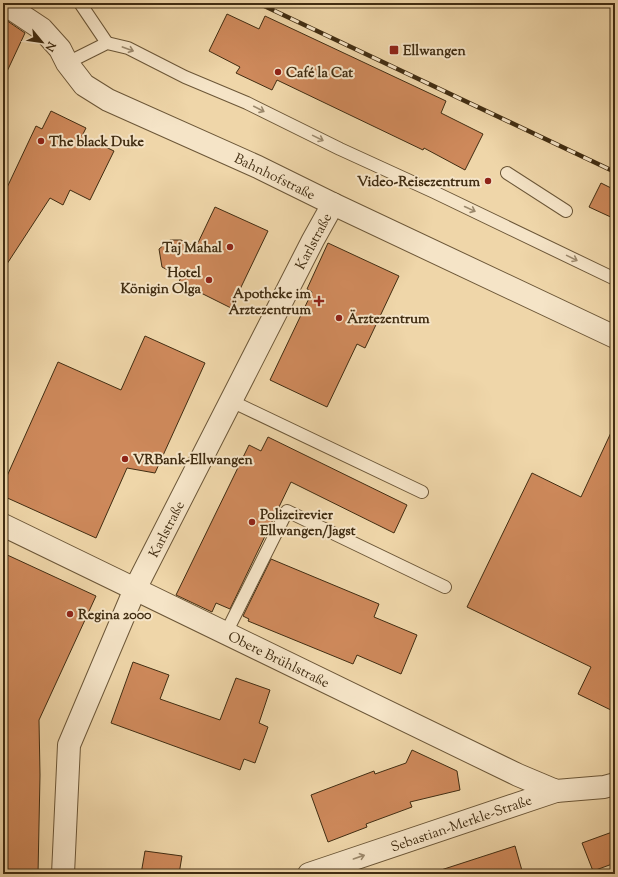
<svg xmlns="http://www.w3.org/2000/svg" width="618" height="877" font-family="'Sorts Mill Goudy',serif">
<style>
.building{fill:#ce895b;stroke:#412d12}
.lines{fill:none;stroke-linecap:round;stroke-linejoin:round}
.service-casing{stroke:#6c5738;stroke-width:14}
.minor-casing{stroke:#6c5738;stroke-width:24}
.tertiary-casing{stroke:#6c5738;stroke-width:24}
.service{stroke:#f5e4c7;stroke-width:12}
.minor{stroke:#f5e4c7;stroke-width:22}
.tertiary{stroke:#f5e4c7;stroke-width:22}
.rail-casing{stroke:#412d12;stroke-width:4.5}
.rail{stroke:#f5e4c7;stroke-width:3;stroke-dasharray:9;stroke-linecap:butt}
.oneway{stroke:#9b886c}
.poi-dot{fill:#8f2418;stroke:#f5e4c7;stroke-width:1.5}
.labels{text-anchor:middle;stroke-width:4;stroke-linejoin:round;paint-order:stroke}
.poi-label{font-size:14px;font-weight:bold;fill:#412d12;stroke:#f5e4c7;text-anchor:start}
.street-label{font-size:14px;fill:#412d12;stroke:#f5e4c7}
</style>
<rect width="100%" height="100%" fill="#efd6a9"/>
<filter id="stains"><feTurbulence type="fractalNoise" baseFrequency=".005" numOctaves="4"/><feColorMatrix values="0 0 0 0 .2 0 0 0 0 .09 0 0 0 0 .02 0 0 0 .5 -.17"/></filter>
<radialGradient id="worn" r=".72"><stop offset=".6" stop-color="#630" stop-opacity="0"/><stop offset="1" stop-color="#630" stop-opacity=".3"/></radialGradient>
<g class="building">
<polygon points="227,14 259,29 265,16 446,101 441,113 483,134 465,170 424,148 423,150 277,80 272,90 236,73 240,67 209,51"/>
<polygon points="3,18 25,33 3,80"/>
<polygon points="51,111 86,128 82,136 114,151 90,200 70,190 63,205 50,198 3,270 3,196 36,126 42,129"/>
<polygon points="601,183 615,190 615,219 589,207"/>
<polygon points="215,207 268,231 231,308 179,282 181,277 162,267 159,249 170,240 181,240 196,247"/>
<polygon points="328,243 399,276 365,348 357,344 327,407 270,380 312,292 307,289"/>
<polygon points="145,336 205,363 155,473 127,468 96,538 3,496 3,485 58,362 121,390"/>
<polygon points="615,424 615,712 578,694 591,667 467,607 532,473 581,497"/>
<polygon points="268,437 407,505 394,533 291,482 230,609 216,603 212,612 176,595 249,445 261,451"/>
<polygon points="3,553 96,596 39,720 40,775 38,874 3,874"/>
<polygon points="271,559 379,604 374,617 417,635 401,674 357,655 353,664 248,621 249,619 243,616"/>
<polygon points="133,662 169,675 160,699 220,720 236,678 270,690 259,723 268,727 255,763 244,759 240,770 111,723"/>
<polygon points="412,750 457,771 460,790 410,802 412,807 366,824 367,827 328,842 311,795 374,771 375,774 406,763"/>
<polygon points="615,831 615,863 593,871 582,843"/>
<polygon points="515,846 523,874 441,874 441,870"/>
<polygon points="145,851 182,856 179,874 141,874"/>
</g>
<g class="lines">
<defs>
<g id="service">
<polyline points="80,3 107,43"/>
<polyline points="67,63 107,43 128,48 185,77 247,103 340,149 434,192 615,279"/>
<polyline points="507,173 566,211"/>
<polyline points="231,401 422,492"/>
<polyline points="226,633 287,511 445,587"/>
</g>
<g id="minor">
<polyline points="3,3 42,29 60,49 67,63 84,85 108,100 258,167 333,204 615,337"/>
<polyline points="63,874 69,745 135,589 313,240 333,204"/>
<polyline points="309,874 556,791"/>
</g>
<polyline id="tertiary" points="3,525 518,775 556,791 604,787 615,784"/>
</defs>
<use href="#service" class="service-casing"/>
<use href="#minor" class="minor-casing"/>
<use href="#tertiary" class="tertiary-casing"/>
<use href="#service" class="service"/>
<use href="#minor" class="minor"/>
<use href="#tertiary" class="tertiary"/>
<defs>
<polyline id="rail" points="258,3 615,172"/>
</defs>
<use href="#rail" class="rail-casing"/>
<use href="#rail" class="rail"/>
</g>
<defs><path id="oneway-shaft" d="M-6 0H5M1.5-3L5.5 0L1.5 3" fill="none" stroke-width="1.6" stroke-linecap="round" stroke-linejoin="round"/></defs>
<g class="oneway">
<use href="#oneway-shaft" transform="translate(128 49) rotate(20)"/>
<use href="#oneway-shaft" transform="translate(259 109) rotate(27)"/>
<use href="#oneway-shaft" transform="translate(318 138) rotate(26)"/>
<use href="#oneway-shaft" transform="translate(470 209) rotate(25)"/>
<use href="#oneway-shaft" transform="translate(572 258) rotate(26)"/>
<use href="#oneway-shaft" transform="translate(359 857) rotate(-19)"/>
</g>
<g class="poi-dot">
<rect x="389" y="45" width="10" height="10" rx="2"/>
<circle cx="278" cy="72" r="4"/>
<circle cx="41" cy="141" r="4"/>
<circle cx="488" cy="181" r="4"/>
<circle cx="230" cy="247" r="4"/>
<circle cx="209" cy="280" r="4"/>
<path d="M317 295h4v4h4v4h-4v4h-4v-4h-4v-4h4z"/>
<circle cx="339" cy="318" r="4"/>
<circle cx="125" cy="459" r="4"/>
<circle cx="252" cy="522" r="4"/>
<circle cx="70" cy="614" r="4"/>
</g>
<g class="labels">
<g class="poi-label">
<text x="403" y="55">Ellwangen</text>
<text x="286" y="77">Café la Cat</text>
<text x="49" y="146">The black Duke</text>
<text x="480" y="186" text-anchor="end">Video-Reisezentrum</text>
<text x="222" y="252" text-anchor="end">Taj Mahal</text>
<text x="201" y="277" text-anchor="end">Hotel<tspan x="201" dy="16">Königin Olga</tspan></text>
<text x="311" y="298" text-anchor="end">Apotheke im<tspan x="311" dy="16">Ärztezentrum</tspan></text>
<text x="347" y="323">Ärztezentrum</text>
<text x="133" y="464">VRBank-Ellwangen</text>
<text x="260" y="519">Polizeirevier<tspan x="260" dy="16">Ellwangen/Jagst</tspan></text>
<text x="78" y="619">Regina 2000</text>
</g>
<g class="street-label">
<text transform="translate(275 176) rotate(26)" y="5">Bahnhofstraße</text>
<text transform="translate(313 241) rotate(-62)" y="5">Karlstraße</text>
<text transform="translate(166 529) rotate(-63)" y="5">Karlstraße</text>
<text transform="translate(279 659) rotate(26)" y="5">Obere Brühlstraße</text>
<text transform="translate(461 823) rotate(-19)" y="5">Sebastian-Merkle-Straße</text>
</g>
</g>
<rect width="618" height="877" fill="none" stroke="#efd6a9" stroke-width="16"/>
<rect x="4" y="4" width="610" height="869" fill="none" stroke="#412d12" stroke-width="2"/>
<rect x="8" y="8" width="602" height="861" fill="none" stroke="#412d12"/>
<g transform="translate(42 42) rotate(119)" stroke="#f5e4c7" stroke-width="3" paint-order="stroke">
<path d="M0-3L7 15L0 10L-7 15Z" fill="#412d12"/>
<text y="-6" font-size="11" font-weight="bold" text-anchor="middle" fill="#412d12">N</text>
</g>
<rect width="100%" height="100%" filter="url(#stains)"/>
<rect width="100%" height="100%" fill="url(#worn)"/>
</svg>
